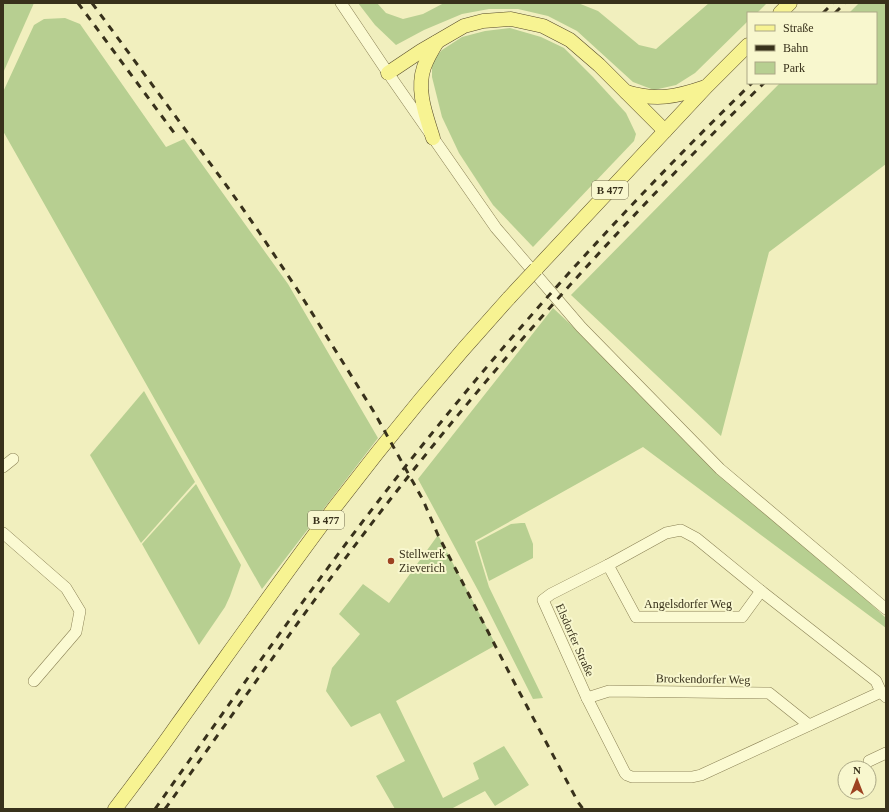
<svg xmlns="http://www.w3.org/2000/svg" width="889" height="812" font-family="Georgia,serif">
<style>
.green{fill:#b7cf91}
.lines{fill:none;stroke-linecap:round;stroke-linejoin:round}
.minor-casing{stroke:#8a8055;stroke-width:12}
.major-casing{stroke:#574b2a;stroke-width:15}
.minor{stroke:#fbfad2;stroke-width:11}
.major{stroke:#f7f392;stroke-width:14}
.rail{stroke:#38311b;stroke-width:3;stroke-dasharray:7 7;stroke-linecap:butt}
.major-bridge-casing{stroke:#574b2a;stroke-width:15;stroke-linecap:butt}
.major-bridge{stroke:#f7f392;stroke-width:14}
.poi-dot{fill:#9d4221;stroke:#f8f7ce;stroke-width:1.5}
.labels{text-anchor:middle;stroke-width:4;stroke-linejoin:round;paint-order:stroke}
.shield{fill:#f8f7ce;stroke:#726c51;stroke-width:1}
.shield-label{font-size:11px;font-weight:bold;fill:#38311b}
.poi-label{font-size:12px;fill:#38311b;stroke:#f8f7ce;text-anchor:start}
.street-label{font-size:12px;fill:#38311b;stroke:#f8f7ce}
</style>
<rect width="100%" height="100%" fill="#f1efbe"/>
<g class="green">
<polygon points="3,3 34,3 3,73"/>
<polygon points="358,3 377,3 386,13 403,19 423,14 444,3 578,3 598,11 639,45 656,49 709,3 767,3 757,13 748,13 748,21 695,73 676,85 654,90 633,82 577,31 548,16 518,9 489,9 462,14 424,30 396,45 375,25"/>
<polygon points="859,3 886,3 886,164 769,252 721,436 571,295 780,83 876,83 876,13 849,13"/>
<polygon points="44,19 65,18 80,24 166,147 184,139 288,284 378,438 262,589 3,131 3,92 34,25"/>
<polygon points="510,28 541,37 564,48 593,77 626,113 636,134 634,141 533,247 493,205 459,153 442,117 432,77 432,61 442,50 462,37 485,31"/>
<polygon points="553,308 886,618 886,628 643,447 475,541 489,587 543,698 533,699 480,594 418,479"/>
<polygon points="144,391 195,482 141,543 90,455"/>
<polygon points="196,484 241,565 230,596 225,607 199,645 142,544"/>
<polygon points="521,523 525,523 533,544 533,558 489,581 477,542 511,524"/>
<polygon points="438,535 496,645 396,701 443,798 479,779 473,763 504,746 529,785 495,806 485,791 451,809 395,809 376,776 405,761 380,713 351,727 326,691 332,668 360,634 339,614 363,584 389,603"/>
</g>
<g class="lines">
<defs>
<g id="minor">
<polyline points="341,3 388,73 496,228 581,327 720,469 886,609"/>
<polyline points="3,467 13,459"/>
<polyline points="3,533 66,588 80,611 76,632 34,681"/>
<polyline points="608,565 636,617 742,617 761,591"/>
<polyline points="881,692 701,775 692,777 632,777 627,775 625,773 587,698 543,600 551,594 608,565 666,533 681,530 696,538 761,591 876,681 881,692 886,697"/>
<polyline points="587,698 609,691 769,693 809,725"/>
<polyline points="869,761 886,753"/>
</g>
<g id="major">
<polyline points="780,13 790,3"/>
<polyline points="388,73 421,51 464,26 483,21 511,19 543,26 570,40 599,65 665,131"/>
<path d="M626,92C656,101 676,97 705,87"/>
<path d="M433,138C426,115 416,91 424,67C427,59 432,50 437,42"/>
<polyline points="536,269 707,86 748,45"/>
<path d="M115,809C136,781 157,754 177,725C229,653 281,579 335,507C390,435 448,365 509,298"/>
</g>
</defs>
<use href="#minor" class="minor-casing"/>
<use href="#major" class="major-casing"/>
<use href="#minor" class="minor"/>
<use href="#major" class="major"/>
<g class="rail">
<polyline points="78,3 175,134"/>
<polyline points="92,3 229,189 259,232 297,289 374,412 423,500 438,535 514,682 578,802 583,809"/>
<polyline points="823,13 833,3"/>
<polyline points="835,13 845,3"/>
<path d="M155,809C238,692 320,574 409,462C515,328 630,202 752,83"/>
<path d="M165,809C237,709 307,607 382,510C499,359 627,217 764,83"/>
</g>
<defs>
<polyline id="major-bridge" points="509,298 536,269"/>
</defs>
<use href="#major-bridge" class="major-bridge-casing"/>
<use href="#major-bridge" class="major-bridge"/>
</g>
<circle class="poi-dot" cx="391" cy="561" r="4"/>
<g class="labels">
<g class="shield">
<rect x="592" y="181" width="36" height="18" rx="3"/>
<rect x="308" y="511" width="36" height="18" rx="3"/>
</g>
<g class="shield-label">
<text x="610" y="194">B 477</text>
<text x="326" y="524">B 477</text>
</g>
<g class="poi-label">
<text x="399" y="558">Stellwerk<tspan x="399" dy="14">Zieverich</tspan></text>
</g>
<g class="street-label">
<text x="688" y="608">Angelsdorfer Weg</text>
<text transform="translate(575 640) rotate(66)" y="4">Elsdorfer Straße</text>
<text transform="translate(703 679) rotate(1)" y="4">Brockendorfer Weg</text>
</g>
</g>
<rect width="889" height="812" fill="none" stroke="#38311b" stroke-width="8"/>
<rect x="747" y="12" width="130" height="72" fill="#f8f7ce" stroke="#aba886"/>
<rect x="755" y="25" width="20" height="6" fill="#f7f392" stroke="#aba886"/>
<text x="783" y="32" font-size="12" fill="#38311b">Straße</text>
<rect x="755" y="45" width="20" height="6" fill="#38311b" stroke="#aba886"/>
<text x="783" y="52" font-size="12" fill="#38311b">Bahn</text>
<rect x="755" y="62" width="20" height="12" fill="#b7cf91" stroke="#aba886"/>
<text x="783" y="72" font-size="12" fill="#38311b">Park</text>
<g transform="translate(857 780)"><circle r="19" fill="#f8f7ce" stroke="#aba886"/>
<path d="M0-3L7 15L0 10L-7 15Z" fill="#9d4221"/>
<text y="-6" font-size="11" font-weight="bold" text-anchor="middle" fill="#38311b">N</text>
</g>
</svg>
